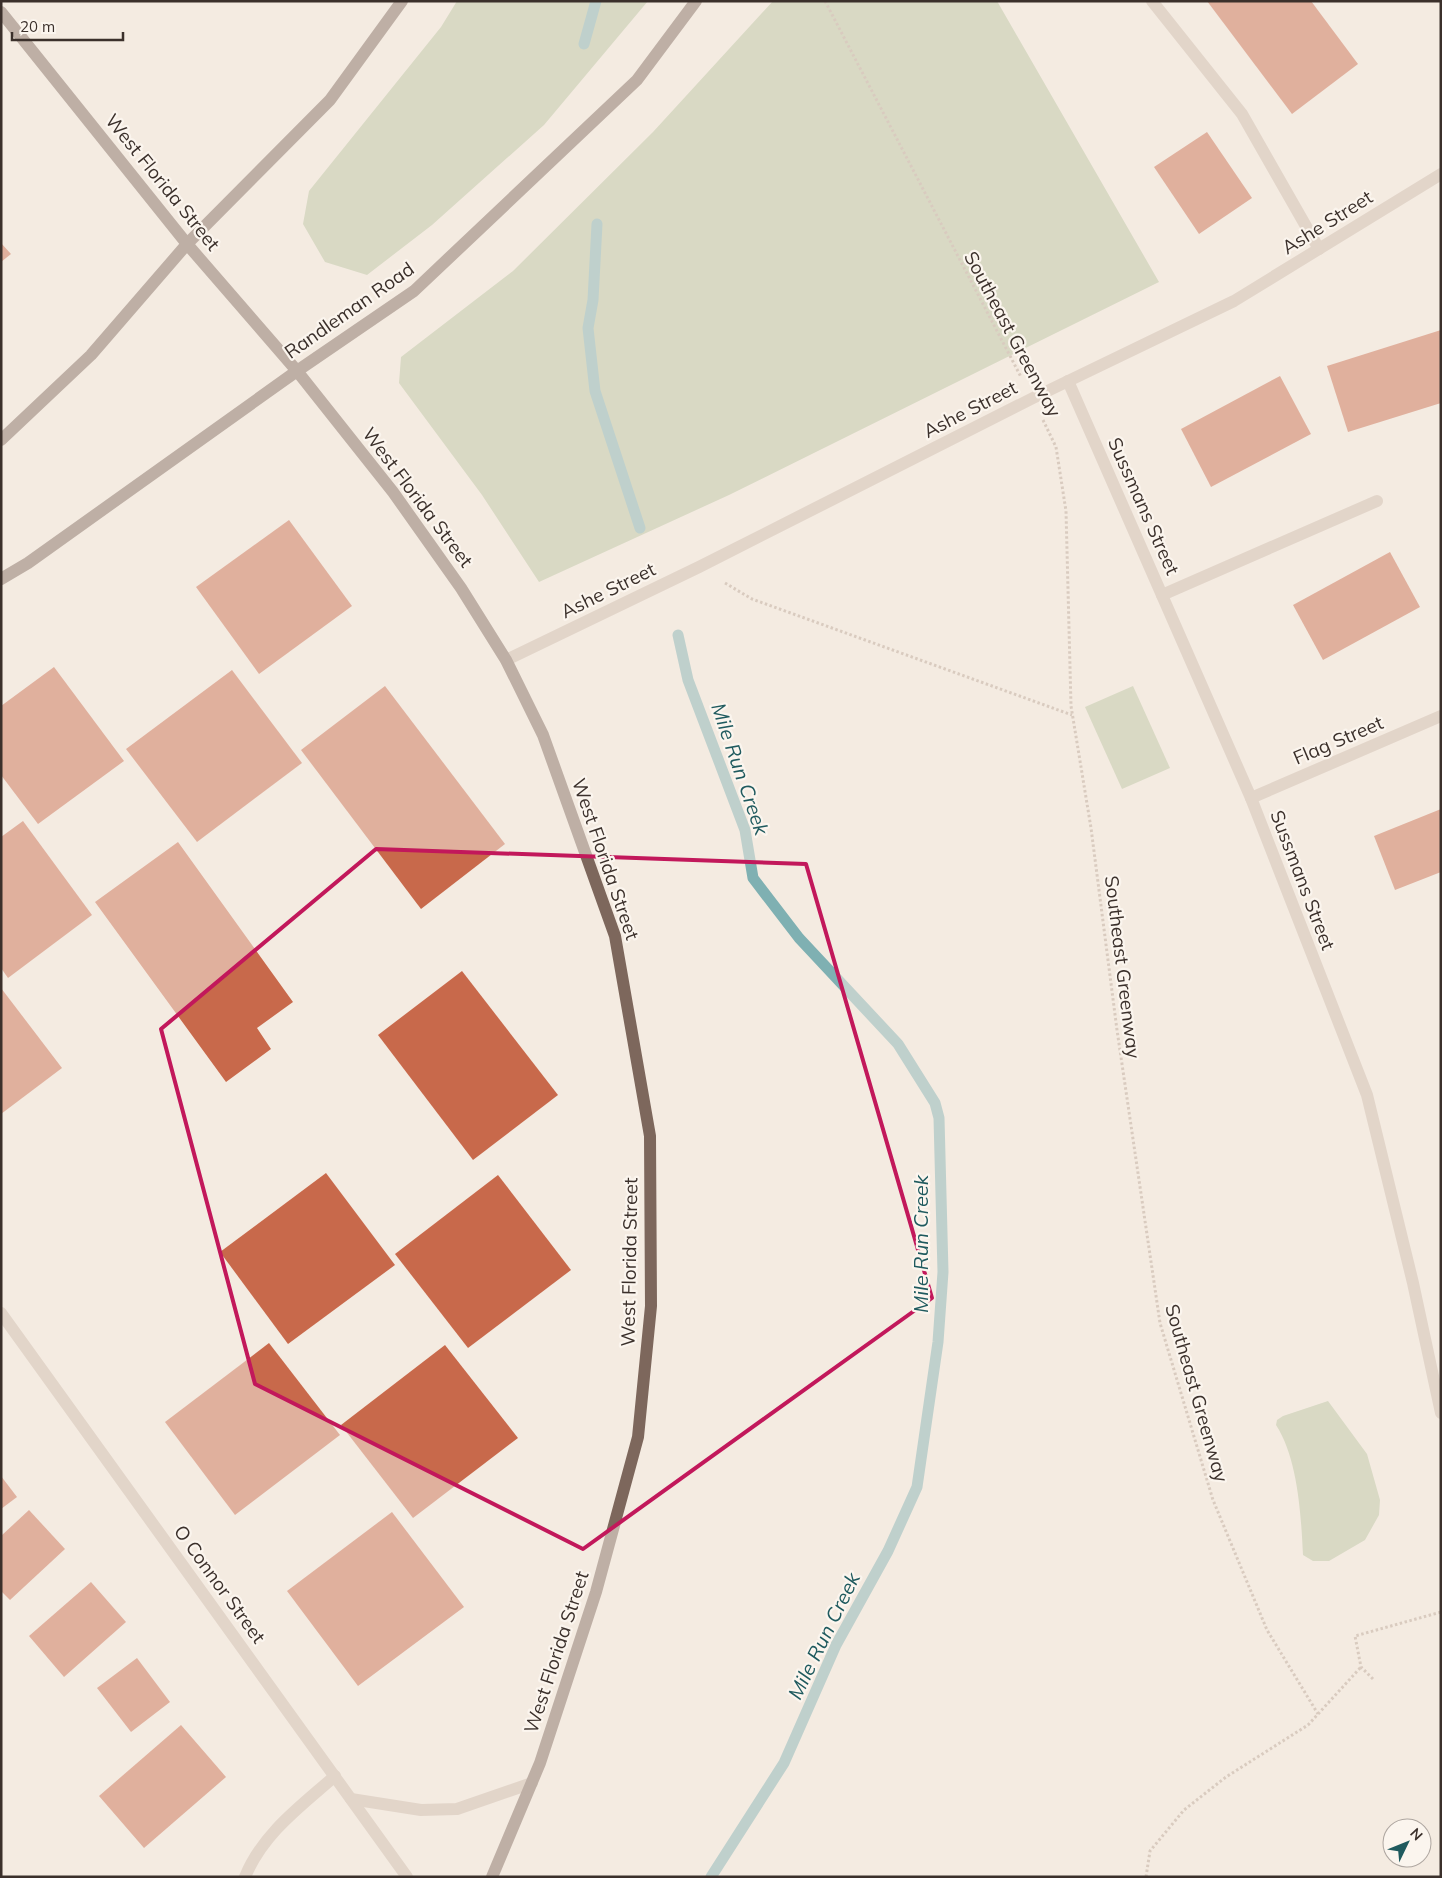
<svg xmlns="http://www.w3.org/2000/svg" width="1442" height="1878" font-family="Mulish,sans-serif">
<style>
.green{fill:#b8c4a0}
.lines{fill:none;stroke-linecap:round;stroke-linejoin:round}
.stream{stroke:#7fb0b2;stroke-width:11}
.building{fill:#c8694b}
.path{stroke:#b9a596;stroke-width:3;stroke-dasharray:2.5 2.5;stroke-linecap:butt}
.minor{stroke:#cdbbac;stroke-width:12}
.major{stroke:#7d675c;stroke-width:12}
.marked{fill:none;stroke:#c2185b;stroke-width:4;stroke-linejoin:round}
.labels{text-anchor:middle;stroke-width:4.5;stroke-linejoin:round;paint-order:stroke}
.street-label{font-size:19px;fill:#3b302b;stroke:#fbf5ee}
.water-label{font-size:20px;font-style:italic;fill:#1f5a5e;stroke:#fbf5ee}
</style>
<rect width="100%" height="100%" fill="#f4ebe1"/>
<g class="green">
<polygon points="457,1 648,1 544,125 432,225 367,275 325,262 303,224 309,191 441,27"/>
<polygon points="773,1 997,1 1159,282 729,495 539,582 482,495 399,383 401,357 513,271 653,132"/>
<polygon points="1133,686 1170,768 1122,789 1085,707"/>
<path d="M1328,1401L1367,1454L1380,1500L1379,1515L1365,1540L1329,1561H1313L1303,1555C1301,1515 1298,1459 1276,1425L1277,1420L1283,1416Z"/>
</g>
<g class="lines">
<g class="stream">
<polyline points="584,44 596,1"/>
<polyline points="597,224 593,300 588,328 595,391 640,528"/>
<polyline points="678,635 688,680 745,830 753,878 799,938 898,1044 935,1103 939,1118 943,1272 938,1342 917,1487 888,1551 836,1645 784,1763 711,1877"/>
</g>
</g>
<g class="building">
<polygon points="1207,1 1311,1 1358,64 1292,114"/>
<polygon points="1207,132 1252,198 1199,234 1154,167"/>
<polygon points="1,243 11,254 1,262"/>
<polygon points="1441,330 1441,403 1348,432 1327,366"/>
<polygon points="1280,376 1311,434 1211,487 1181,429"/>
<polygon points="289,520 352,606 259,674 196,587"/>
<polygon points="1390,552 1420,607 1323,660 1293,605"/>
<polygon points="54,667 124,761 38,824 1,775 1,706"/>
<polygon points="232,670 302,763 197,842 126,749"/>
<polygon points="385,686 505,844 421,909 301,750"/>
<polygon points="1441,809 1441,872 1395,890 1374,836"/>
<polygon points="23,821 92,915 8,978 1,968 1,837"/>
<polygon points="178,842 293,1002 257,1028 271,1049 226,1082 95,902"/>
<polygon points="462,971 558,1095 473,1160 378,1035"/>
<polygon points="1,988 62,1068 1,1114"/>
<polygon points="326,1173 395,1265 288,1344 220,1252"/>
<polygon points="498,1175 571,1270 468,1348 395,1254"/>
<polygon points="269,1343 340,1435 235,1515 165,1422"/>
<polygon points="445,1345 518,1438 413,1518 341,1425"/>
<polygon points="1,1476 17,1497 1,1509"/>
<polygon points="29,1510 65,1549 10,1600 1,1591 1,1536"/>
<polygon points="392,1512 464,1607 358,1686 287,1591"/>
<polygon points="91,1582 126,1622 64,1677 29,1636"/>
<polygon points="137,1658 170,1702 131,1732 97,1688"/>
<polygon points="181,1725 226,1777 144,1848 99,1796"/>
</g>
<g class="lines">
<g class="path">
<polyline points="825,1 1021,377"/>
<polyline points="1043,420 1056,447 1066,511 1071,706 1091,828 1117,1030 1160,1323 1213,1500 1267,1630 1318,1714"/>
<polyline points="725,583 752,599 1072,715"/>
<polyline points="1373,1679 1361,1667 1355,1636 1441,1612"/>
<polyline points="1146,1877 1150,1851 1184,1810 1226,1777 1308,1725 1361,1667"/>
</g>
<g class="minor">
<polyline points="1152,1 1242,114 1319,249"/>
<polyline points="1068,381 1251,798 1367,1095 1413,1283 1441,1413"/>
<polyline points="1162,595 1377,501"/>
<polyline points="506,660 699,567 1033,398 1234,301 1441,174"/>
<polyline points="1251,798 1441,716"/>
<polyline points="1,1313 407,1877"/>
<polyline points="351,1799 421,1810 457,1809 532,1783"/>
<path d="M245,1877C263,1833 301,1806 335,1776"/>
</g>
<g class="major">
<polyline points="1,12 187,244 297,371 393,492 461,588 506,660 543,735 615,936 650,1136 651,1306 638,1437 596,1592 540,1763 492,1877"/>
<polyline points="1,440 91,355 187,244 330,100 402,1"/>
<polyline points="1,579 28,563 297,371 414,291 637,80 696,1"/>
</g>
</g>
<path d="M0 0H1442V1878H0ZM376,849L806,864L932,1298L583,1549L255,1384L161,1029Z" fill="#f4ebe1" fill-opacity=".55" fill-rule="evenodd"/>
<path class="marked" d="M376,849L806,864L932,1298L583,1549L255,1384L161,1029Z"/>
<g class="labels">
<g class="street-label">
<text transform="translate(163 182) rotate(51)" y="7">West Florida Street</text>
<text transform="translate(1327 222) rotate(-32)" y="7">Ashe Street</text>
<text transform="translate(349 310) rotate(-35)" y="7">Randleman Road</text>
<text transform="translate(1013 334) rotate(62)" y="7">Southeast Greenway</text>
<text transform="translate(970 409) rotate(-27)" y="7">Ashe Street</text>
<text transform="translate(418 497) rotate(53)" y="7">West Florida Street</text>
<text transform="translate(1144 506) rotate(66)" y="7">Sussmans Street</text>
<text transform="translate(608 590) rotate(-26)" y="7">Ashe Street</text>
<text transform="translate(1338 740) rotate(-23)" y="7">Flag Street</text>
<text transform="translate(606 859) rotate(71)" y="7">West Florida Street</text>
<text transform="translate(1303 880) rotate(69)" y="7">Sussmans Street</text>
<text transform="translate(1123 967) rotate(83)" y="7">Southeast Greenway</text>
<text transform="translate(629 1262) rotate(-89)" y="7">West Florida Street</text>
<text transform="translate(1197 1393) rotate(74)" y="7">Southeast Greenway</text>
<text transform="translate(220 1584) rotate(54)" y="7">O Connor Street</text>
<text transform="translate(556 1652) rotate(-72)" y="7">West Florida Street</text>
</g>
<g class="water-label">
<text transform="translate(740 769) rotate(71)" y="7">Mile Run Creek</text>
<text transform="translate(921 1244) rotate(-90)" y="7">Mile Run Creek</text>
<text transform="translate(824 1636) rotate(-64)" y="7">Mile Run Creek</text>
</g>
</g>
<rect width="1442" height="1878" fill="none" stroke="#3b302b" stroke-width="5"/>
<g transform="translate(1407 1843) rotate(47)"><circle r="24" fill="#fbf5ee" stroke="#aea6a0"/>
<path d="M0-4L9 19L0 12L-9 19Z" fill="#1f5a5e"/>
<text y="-8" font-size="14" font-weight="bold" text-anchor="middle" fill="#3b302b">N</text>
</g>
<path d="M12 32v8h111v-8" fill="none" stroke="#3b302b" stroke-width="2.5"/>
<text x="20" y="32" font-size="15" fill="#3b302b" stroke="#fbf5ee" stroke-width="4" paint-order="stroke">20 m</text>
</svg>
